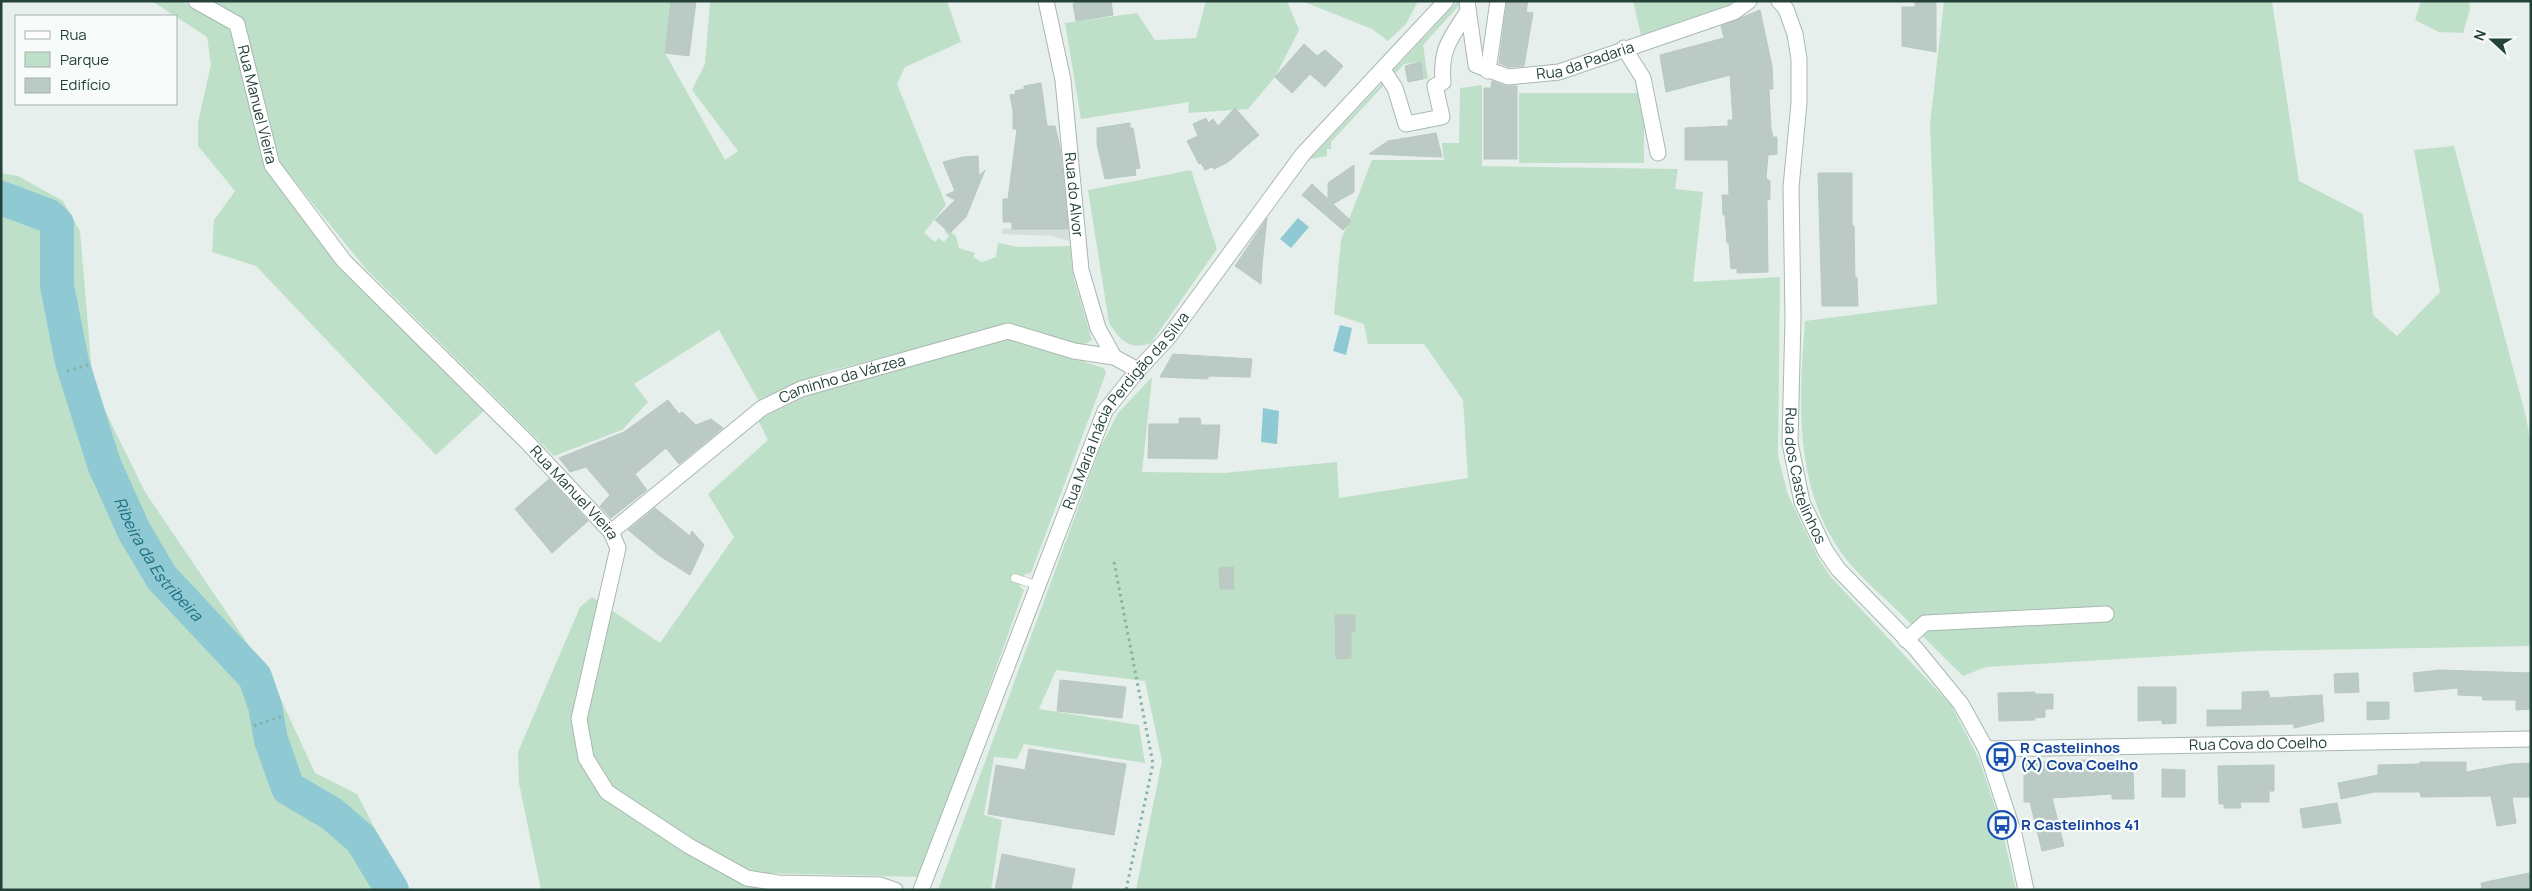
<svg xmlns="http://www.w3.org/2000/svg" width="2532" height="891" font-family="Manrope,sans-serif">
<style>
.built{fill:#d4dfda}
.green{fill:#bfe0c8}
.water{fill:#8ec9d4}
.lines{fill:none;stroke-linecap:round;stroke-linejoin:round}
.river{stroke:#8ec9d4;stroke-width:34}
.building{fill:#bbcac4;stroke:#b8c9c2}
.lane-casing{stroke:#a8b8b2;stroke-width:9}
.street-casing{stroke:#a8b8b2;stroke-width:17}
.secondary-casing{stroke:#a4bbb3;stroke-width:17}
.path{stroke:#86b3a5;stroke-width:3;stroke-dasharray:2.5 4;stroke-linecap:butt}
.lane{stroke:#fff;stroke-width:8}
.street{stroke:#fff;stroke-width:15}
.secondary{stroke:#fff;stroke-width:15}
.labels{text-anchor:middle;stroke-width:4.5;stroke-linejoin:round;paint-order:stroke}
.street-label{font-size:15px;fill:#24423a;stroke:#f7fbf9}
.transit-label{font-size:15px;font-weight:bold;fill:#164399;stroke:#f7fbf9;text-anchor:start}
.water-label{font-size:16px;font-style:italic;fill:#1c6f80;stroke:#f7fbf9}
</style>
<rect width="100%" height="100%" fill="#e6efeb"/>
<polygon class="built" points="1058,187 1068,187 1069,241 1052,236 1002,234 1003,229 1012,228 1012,222 1003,222 1003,199"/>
<g class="green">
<polygon points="152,1 182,1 226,26 233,35 267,170 359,287 486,409 436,455 256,266 212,252 214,220 235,191 198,146 198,123 211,64 207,37"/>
<polygon points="210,1 671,1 665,53 725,160 738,151 692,90 705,64 710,1 947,1 961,42 905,67 897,84 946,205 924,233 935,242 939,238 944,242 949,236 944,231 947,229 956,236 959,248 975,253 973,257 982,262 996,257 998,243 1020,247 1070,246 1073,275 1092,340 1084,345 1078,345 1014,324 1007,325 826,372 758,400 719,330 634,384 648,402 622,430 554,456 366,269 280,163 242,20"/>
<polygon points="1206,1 1287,1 1299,30 1275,77 1248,109 1188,113 1189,102 1081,119 1065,23 1137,13 1155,40 1196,38"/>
<polygon points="1302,1 1418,1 1406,24 1388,41 1372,29"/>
<polygon points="1458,1 1463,1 1423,45 1428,79 1423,79 1421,62 1404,64 1394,75 1391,73"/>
<polygon points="1633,1 1732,1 1731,4 1641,35"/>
<path d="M1944,1H2272L2299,181L2363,214L2373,315L2397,336L2440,292L2414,150L2454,146L2526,417L2531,445V637L2529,646L2253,651L1986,667L1963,676C1941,655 1920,633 1899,612C1879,593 1859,576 1843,555C1793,487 1799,400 1805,321L1937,304L1930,124Z"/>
<polygon points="2421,1 2469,1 2470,9 2463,33 2439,32 2415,20"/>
<polygon points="1384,81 1384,85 1331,142 1331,149 1327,149 1327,156 1310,159"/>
<polygon points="1482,85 1482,166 1678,169 1675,189 1703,192 1693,282 1780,277 1778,456 1788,495 1819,559 1830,576 1951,705 1979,759 2001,825 2016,890 1136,890 1162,761 1145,681 1056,670 1039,709 1139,725 1145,763 1024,744 1017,759 994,757 984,815 1002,820 991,890 938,890 1100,448 1118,413 1152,377 1142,472 1224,473 1337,462 1339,498 1468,478 1463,400 1424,344 1368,344 1364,324 1334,314 1341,240 1372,160 1444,160 1442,143 1459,143 1460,88"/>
<rect x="1519" y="93" width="125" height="70"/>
<path d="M1191,170L1217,249L1151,343C1129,351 1120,340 1109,323L1088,190Z"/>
<polygon points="1,173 18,176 63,201 80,231 93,386 145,492 271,678 315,773 357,794 407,890 1,890"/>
<polygon points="1007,338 1104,368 1106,373 1031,573 1025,574 1020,587 1024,590 921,877 760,873 747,868 759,890 541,890 519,783 518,752 580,607 592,597 660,643 734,537 708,494 768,440 758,420 804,397"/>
</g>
<g class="water">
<polygon points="1298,218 1309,227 1291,248 1280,239"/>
<polygon points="1340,325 1352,328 1346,355 1333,351"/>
<polygon points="1263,408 1279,411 1277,444 1261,442"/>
</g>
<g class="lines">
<path class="river" id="s1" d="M1,198L49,216L57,224V286L72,362L104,464L134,531L162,578L255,677L265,706L271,740L288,788L332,814L361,839L392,890"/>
</g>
<g class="building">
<polygon points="671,1 696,1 689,56 665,53"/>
<polygon points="1076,1 1111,1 1113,15 1076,21 1073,4"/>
<polygon points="1507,1 1528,1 1526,12 1533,13 1524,66 1509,67 1499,63"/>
<polygon points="1915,1 1936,1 1936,52 1902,46 1902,7 1915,7"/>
<polygon points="1760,10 1772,66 1773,89 1769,89 1771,129 1773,137 1777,137 1777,154 1768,155 1766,179 1770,181 1770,199 1767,200 1768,272 1737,273 1737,268 1731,269 1729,243 1727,243 1725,215 1723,215 1722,195 1729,195 1728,160 1685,160 1685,128 1728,126 1728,120 1733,120 1730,75 1666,92 1660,55 1724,38 1721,26"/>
<polygon points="1304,44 1317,56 1325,50 1343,66 1325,87 1310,74 1292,93 1275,77"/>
<polygon points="1421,62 1423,79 1408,82 1405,66"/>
<polygon points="1492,81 1505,86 1517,86 1517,159 1484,159 1484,88 1491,88"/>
<polygon points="1041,83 1047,126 1055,126 1060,147 1068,229 1012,229 1012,222 1003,222 1003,199 1008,199 1017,129 1013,129 1013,111 1010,95 1016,94 1015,91 1024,89 1024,86"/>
<polygon points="1235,108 1259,135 1228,162 1214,169 1212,167 1205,170 1201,163 1199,164 1187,141 1198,136 1193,124 1206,118 1208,123 1213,119 1218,126"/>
<polygon points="1130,123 1130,128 1133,128 1140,168 1135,169 1136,175 1105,179 1097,144 1097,128"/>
<polygon points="1436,133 1442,157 1369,154 1388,141"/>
<polygon points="978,156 979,176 985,170 966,217 950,233 935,220 955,200 946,195 955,191 943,162 963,157"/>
<polygon points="1354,165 1354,192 1333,204 1351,221 1343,230 1302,195 1312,184 1328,199 1328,183"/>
<polygon points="1818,173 1852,173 1852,226 1854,226 1855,278 1857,277 1858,306 1822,306"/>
<polygon points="1267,218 1262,265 1261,284 1235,266"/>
<polygon points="1173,354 1252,359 1250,377 1208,376 1208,379 1160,377"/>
<polygon points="668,400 679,414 682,412 696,425 711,419 723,428 679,464 666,448 635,474 647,490 611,518 600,506 610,495 586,467 570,472 559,458 624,432"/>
<polygon points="1179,418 1200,418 1201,425 1220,425 1217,459 1148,458 1149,424 1179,424"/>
<polygon points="549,479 588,521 552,553 515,509"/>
<polygon points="655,508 690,536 692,531 704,545 690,575 660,556 628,530"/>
<polygon points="1233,567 1234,589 1220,589 1219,568"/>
<polygon points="1335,615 1355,615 1355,631 1351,632 1351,658 1336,659"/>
<polygon points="2439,670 2531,673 2531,709 2516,710 2516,700 2483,700 2482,696 2458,695 2458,688 2415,692 2413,673"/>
<polygon points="2358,673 2359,692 2335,693 2334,674"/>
<polygon points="1060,680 1126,687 1122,718 1057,711"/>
<polygon points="2138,687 2176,687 2176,723 2162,724 2162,720 2138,721"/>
<polygon points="2268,691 2270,698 2322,695 2324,721 2294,728 2294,724 2207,726 2207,710 2242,710 2242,692"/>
<polygon points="2035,692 2035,694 2053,694 2053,709 2045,709 2045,717 2034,718 2035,720 1999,721 1998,693"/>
<polygon points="2367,702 2389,702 2389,719 2367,720"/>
<polygon points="1029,749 1126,764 1114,835 988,814 996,765 1025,770"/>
<polygon points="2087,760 2088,770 2133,770 2134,799 2112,799 2112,794 2052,798 2064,846 2042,851 2030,802 2024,802 2024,763"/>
<polygon points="2420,762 2466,762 2466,772 2510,764 2531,763 2531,797 2512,797 2516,823 2497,826 2491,796 2421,797 2420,792 2374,792 2341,799 2338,783 2378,775 2378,765 2420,764"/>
<polygon points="2274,765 2274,791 2269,791 2269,802 2240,802 2241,808 2224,808 2224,804 2219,804 2218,766"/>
<polygon points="2162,769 2185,770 2185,797 2162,797"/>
<polygon points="2337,803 2341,823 2303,828 2300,809"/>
<polygon points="1002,854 1075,869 1071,890 995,890"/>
<polygon points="2529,873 2531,890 2482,890 2481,883"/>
</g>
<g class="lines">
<defs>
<polyline id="lane" points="1015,578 1039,586"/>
<g id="street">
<path id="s2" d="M196,1L237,24L272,165L344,261L527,442L611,532L618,548L579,719L586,758L607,792L689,846L747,878L778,883L880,885L895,890"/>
<path id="s3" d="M1046,1L1063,80L1081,270L1098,328L1114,357L1138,370"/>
<path id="s4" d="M1467,1L1476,65L1508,77L1559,72L1734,12L1749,1"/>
<polyline points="1624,48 1643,78 1658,153"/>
<path d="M1383,70L1395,88L1406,124L1442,117L1435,86L1443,82C1440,48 1451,38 1468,11"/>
<polyline points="1488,71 1498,1"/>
<path id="s5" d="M611,532L762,408L801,389L1008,331L1074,351L1114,357"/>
<polyline points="1906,640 1925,623 2106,614"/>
<path id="s6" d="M1986,749L2531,739"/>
<path id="s7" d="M921,890L1105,411L1138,370L1168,338L1303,154L1446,1"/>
</g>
<g id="secondary">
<path id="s8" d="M1779,1L1786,9L1795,34L1799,59V103L1791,187L1793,317L1790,443L1802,502L1825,550L1838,569L1916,649L1961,704L1986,749L2014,834L2026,890"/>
</g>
</defs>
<use href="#lane" class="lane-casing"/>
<use href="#street" class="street-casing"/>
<use href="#secondary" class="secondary-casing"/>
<g class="path">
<polyline points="67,371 88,365"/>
<polyline points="1114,562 1153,764 1126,890"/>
<polyline points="254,726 282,716"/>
</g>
<use href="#lane" class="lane"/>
<use href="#street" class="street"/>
<use href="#secondary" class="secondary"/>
</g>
<defs>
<symbol id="bus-ring" viewBox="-11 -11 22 22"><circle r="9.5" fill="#f7fbf9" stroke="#1a4fb4" stroke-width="1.5"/><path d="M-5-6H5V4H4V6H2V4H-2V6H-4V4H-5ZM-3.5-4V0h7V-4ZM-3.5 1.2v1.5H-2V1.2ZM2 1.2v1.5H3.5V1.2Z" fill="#1a4fb4"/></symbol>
</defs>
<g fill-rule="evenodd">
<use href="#bus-ring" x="1985" y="741" width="32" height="32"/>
<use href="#bus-ring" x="1986" y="809" width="32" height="32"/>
</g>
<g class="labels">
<g class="street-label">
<text dy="5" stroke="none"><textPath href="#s4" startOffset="178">Rua da Padaria</textPath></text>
<text dy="5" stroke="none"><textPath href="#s2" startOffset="130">Rua Manuel Vieira</textPath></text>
<text dy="5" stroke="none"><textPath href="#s3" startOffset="196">Rua do Alvor</textPath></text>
<text dy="5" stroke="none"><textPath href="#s5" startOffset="281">Caminho da Várzea</textPath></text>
<text dy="5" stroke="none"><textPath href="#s7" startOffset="524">Rua Maria Inácia Perdigão da Silva</textPath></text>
<text dy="5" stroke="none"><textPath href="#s8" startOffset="482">Rua dos Castelinhos</textPath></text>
<text dy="5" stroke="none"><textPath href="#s2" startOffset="639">Rua Manuel Vieira</textPath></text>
<text dy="5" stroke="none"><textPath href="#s6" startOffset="272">Rua Cova do Coelho</textPath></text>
</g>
<g class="transit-label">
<text x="2020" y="753">R Castelinhos<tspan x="2020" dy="17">(X) Cova Coelho</tspan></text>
<text x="2021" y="830">R Castelinhos 41</text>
</g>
<g class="water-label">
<text dy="6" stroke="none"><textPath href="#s1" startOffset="419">Ribeira da Estribeira</textPath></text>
</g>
</g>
<rect width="2532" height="891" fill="none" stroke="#24423a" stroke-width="5"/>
<rect x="15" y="15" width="162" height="90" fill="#f7fbf9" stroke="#a3b1ad"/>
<rect x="25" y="31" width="25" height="8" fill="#ffffff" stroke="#a3b1ad"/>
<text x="60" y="40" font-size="15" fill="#24423a">Rua</text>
<rect x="25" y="52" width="25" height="15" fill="#bfe0c8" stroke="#a3b1ad"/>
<text x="60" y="65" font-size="15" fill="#24423a">Parque</text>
<rect x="25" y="78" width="25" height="15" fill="#bbcac4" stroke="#a3b1ad"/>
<text x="60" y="90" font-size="15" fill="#24423a">Edifício</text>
<g transform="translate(2492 40) rotate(291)" stroke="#f7fbf9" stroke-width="4" paint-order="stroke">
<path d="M0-4L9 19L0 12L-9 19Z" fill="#24423a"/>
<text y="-8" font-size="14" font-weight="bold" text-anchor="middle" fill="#24423a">N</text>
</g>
</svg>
